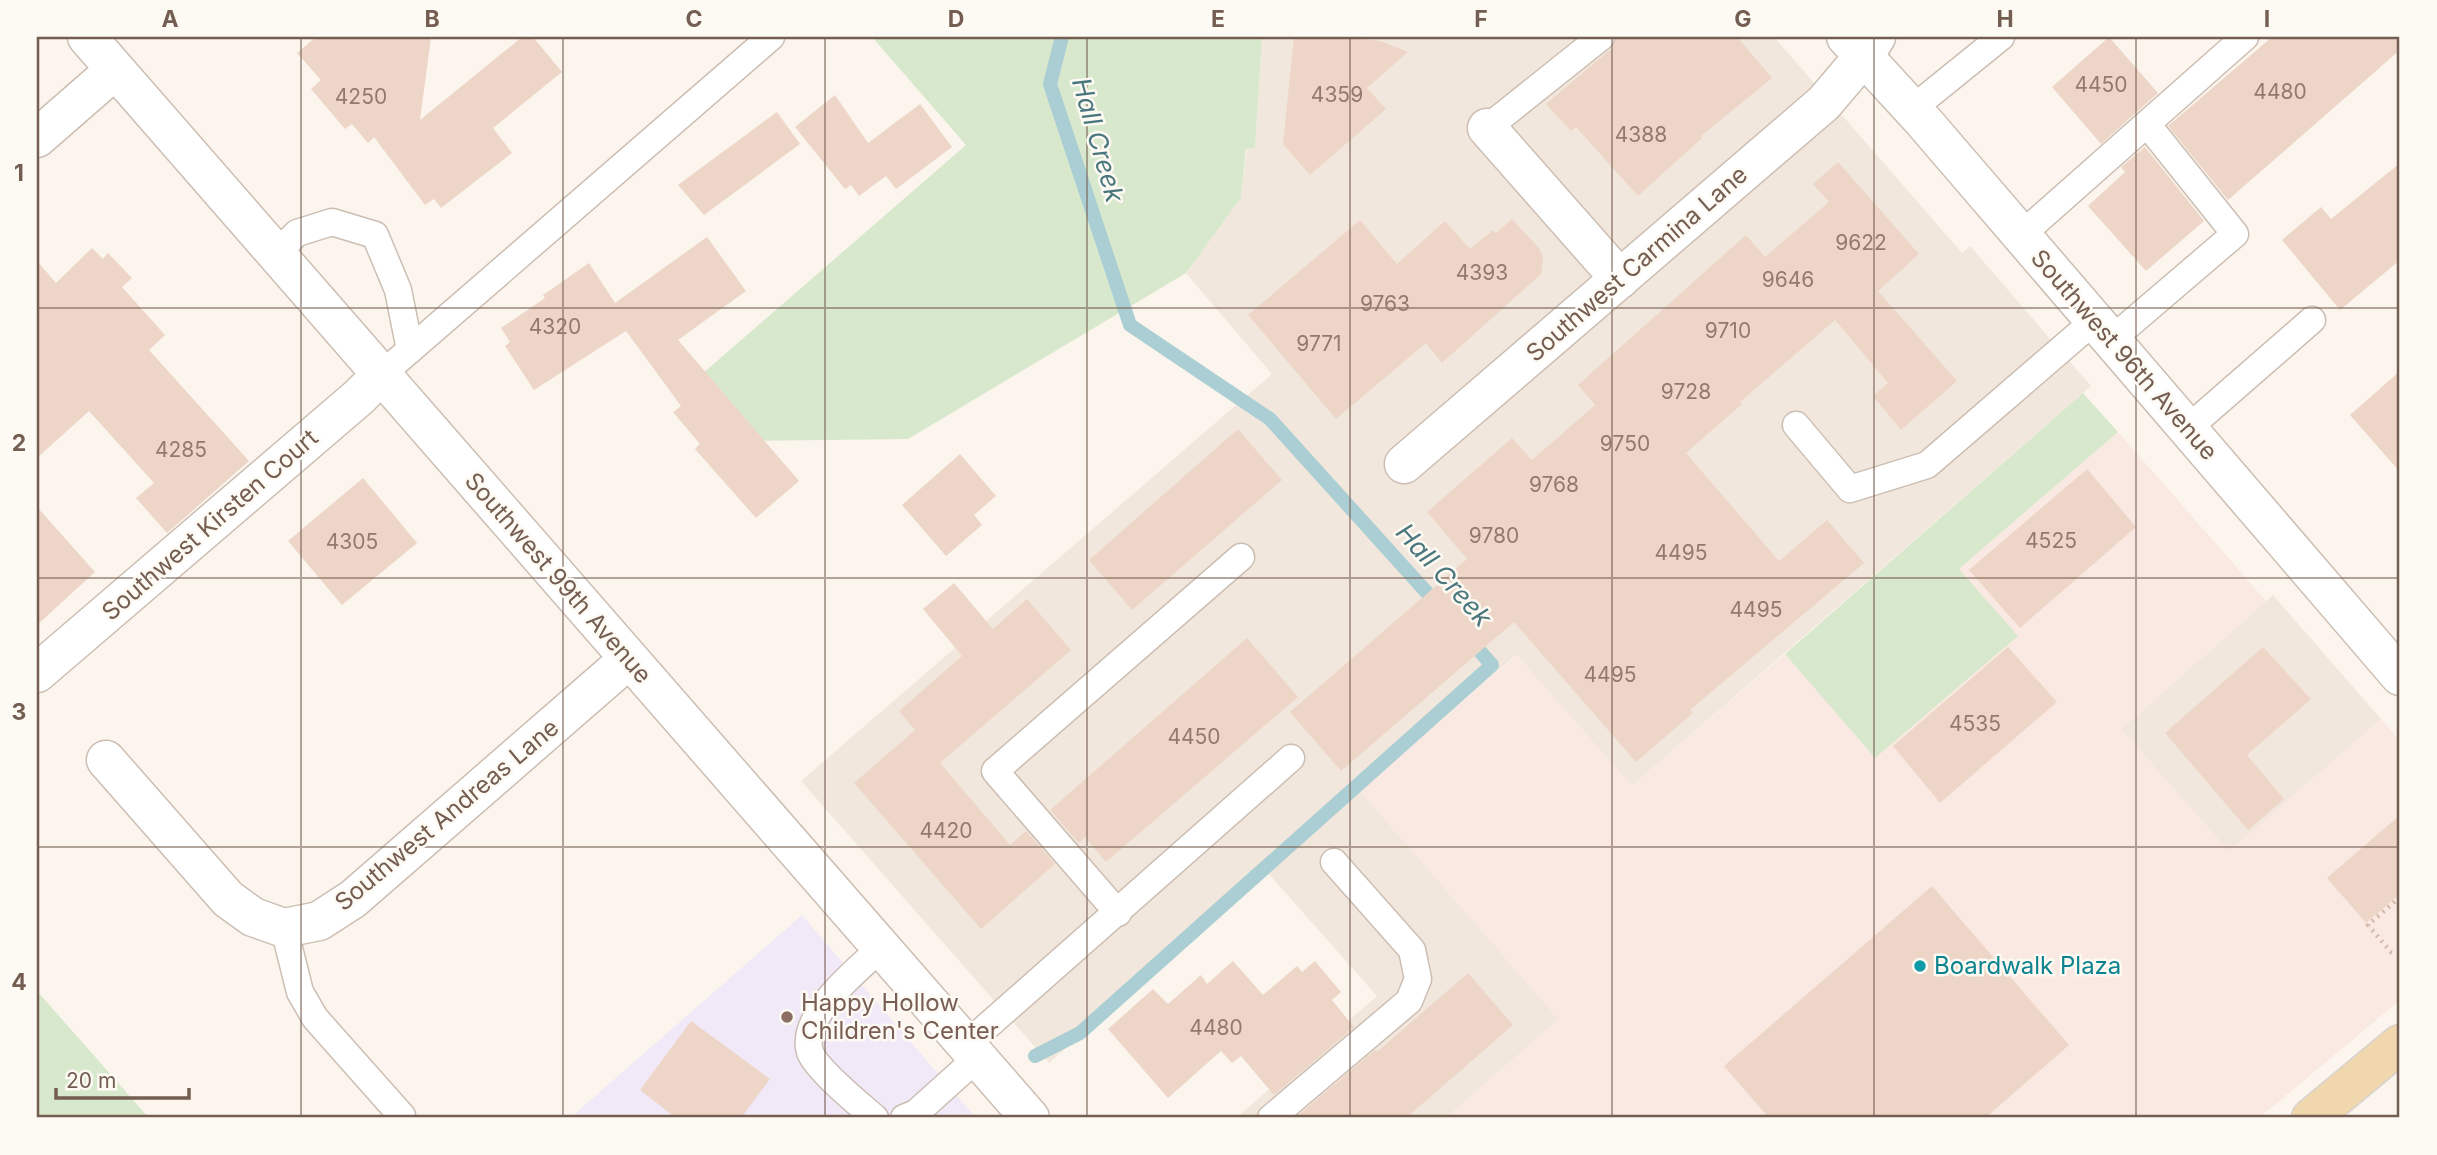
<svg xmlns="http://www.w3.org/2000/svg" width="2437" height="1155" font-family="Inter,sans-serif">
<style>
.residential{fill:#f2e7dc}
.commercial{fill:#f9e9e2}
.education{fill:#f2e9f8}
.green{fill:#d8e8cc}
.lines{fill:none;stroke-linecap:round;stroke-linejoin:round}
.stream{stroke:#aaced3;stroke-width:14}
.building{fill:#edd6c7}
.service-casing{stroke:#ccbeb3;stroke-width:29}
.minor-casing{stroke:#ccbeb3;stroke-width:41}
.primary-casing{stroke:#d8d2ce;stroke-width:41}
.path{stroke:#d3b9aa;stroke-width:4.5;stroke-dasharray:2 5;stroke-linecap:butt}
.service{stroke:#fff;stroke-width:26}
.minor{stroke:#fff;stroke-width:38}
.primary{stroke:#f1d7ad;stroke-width:38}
.grid{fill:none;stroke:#745d51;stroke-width:2;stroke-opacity:0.55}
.culture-dot{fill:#0f9aa8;stroke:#fdf9f3;stroke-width:2.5}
.education-dot{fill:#8d6e63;stroke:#fdf9f3;stroke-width:2.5}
.labels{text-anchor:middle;stroke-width:5;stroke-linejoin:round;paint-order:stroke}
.number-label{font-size:21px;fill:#927b6e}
.street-label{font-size:24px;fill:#745d51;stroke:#fdf9f3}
.culture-label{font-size:24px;fill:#0d838f;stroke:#fdf9f3;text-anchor:start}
.education-label{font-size:24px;fill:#785e54;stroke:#fdf9f3;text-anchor:start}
.water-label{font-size:26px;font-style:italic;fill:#4a767d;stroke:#fdf9f3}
.neatline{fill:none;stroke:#745d51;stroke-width:2.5}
.grid-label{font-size:23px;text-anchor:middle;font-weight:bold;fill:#745d51}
</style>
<rect width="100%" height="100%" fill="#fbf5ed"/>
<g class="residential">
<polygon points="1262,37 1774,37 1962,253 1970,246 2091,386 1632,786 1516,655 1360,791 1559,1019 1446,1118 1236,1118 1377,996 1267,872 1049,1063 801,781 1272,374 1186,273 1241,198 1247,149 1255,148"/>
<polygon points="2273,595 2381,719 2229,852 2121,729"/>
</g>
<polygon class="commercial" points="2118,432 2266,601 2121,729 2229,851 2381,719 2400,741 2400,1000 2259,1118 1446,1118 1558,1019 1360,791 1517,655 1632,786 1785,654 1875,758 1959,569"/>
<polygon class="education" points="802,915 976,1118 570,1118"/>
<g class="green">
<polygon points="872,37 1262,37 1255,148 1246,149 1241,198 1186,273 908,439 748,441 694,381 966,145"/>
<polygon points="2083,393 2118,432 1959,569 2018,636 1875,758 1785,654"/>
<polygon points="37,991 149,1118 37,1118"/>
</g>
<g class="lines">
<g class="stream">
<polyline points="1062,37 1050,84 1130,325 1270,419 1439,606"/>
<polyline points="1035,1056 1080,1033 1492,665 1469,639"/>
</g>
</g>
<g class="building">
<polygon points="316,37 431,37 420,120 522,37 533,37 562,72 493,128 512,153 441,208 434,199 425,205 374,137 368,143 352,124 345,129 311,89 321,80 297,53"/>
<polygon points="1294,37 1344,37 1380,41 1408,52 1367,88 1386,109 1310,175 1283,144"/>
<polygon points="1616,37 1737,37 1772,78 1701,136 1702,138 1638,196 1576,127 1571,131 1546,104 1611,49"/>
<polygon points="2109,37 2158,93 2101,144 2052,87"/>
<polygon points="2272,37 2400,37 2400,50 2228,200 2168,126"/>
<polygon points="835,95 868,143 920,104 952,147 896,189 886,176 859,196 851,185 845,189 795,127"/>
<polygon points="777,112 800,144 704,215 678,185"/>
<polygon points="2145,147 2204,221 2146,271 2088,206 2125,172 2121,167"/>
<polygon points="1838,162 1919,254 1878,291 1957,381 1901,430 1873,396 1888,383 1835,320 1740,402 1742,404 1686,453 1779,561 1827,520 1864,563 1690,710 1693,713 1636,762 1514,622 1341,771 1290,712 1467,559 1427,512 1512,438 1532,460 1595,405 1578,385 1746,235 1765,257 1829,202 1813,184"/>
<polygon points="2400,163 2400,260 2340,310 2282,240 2321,207 2331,219"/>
<polygon points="1512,219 1539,248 1543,257 1541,274 1442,363 1426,343 1336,419 1248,315 1360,220 1397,264 1445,221 1470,249 1493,230 1496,233"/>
<polygon points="707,237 746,291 678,340 799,481 756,518 695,449 700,444 673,412 681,406 626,331 534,390 505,346 510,342 501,328 545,298 543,295 589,263 615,303"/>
<polygon points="92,248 103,259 108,253 132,278 122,287 165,335 149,350 249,461 167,533 136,498 154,483 89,411 37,458 37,261 56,283"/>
<polygon points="2400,371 2400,472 2350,415"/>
<polygon points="1238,429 1282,480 1132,610 1089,560"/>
<polygon points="960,454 996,496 974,515 982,525 946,556 902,505"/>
<polygon points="2087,469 2136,527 2020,628 1969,570"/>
<polygon points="363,478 417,543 342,605 288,541"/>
<polygon points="37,507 95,572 37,625"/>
<polygon points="954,583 993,629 1027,599 1071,650 940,763 1010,845 1026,831 1055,864 981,929 854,783 915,730 899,711 962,656 923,609"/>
<polygon points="1247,638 1298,697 1106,862 1085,837 1079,843 1050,810"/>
<polygon points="2008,647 2057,702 1940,803 1893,746"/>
<polygon points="2263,647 2311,699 2247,755 2284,799 2248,830 2165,733"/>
<polygon points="2400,815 2400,894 2366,923 2327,878"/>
<polygon points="1932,886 2069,1045 1985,1118 1769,1118 1724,1066"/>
<polygon points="1233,961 1263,995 1297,966 1302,972 1315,961 1341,992 1332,1000 1354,1027 1274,1095 1241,1056 1232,1063 1221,1051 1168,1098 1108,1029 1153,989 1168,1004 1201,975 1207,984"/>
<polygon points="1468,973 1513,1025 1406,1118 1295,1118 1375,1050 1377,1052"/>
<polygon points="691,1021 770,1079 741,1118 676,1118 640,1090"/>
</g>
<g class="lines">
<defs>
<g id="service">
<polyline points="1912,109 2001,37"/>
<polyline points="1487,128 1601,37"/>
<polyline points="2021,235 2245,37"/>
<polyline points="276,254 297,233 332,222 375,235 398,290 410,350"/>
<polyline points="2111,340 2235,234 2147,124"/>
<polyline points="381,375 771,37"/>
<polyline points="1796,425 1850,489 1927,465 2094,321"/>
<polyline points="2187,429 2312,320"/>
<polyline points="1118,913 995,771 1241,557"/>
<polyline points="284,928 300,992 315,1018 402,1116"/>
<polyline points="967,1044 1291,758"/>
<path d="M875,1118C860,1105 816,1069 810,1052C799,1016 858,969 881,948"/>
<polyline points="904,1118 916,1113 977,1058"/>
<polyline points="1271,1118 1409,1001 1418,979 1412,950 1334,862"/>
</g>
<g id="minor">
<polyline points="87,37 1030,1118"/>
<polyline points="1846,37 1924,122 2400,676"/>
<polyline points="1487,128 1620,279"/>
<polyline points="37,138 115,70"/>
<polyline points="1404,464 1824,103 1863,57 1876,37"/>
<polyline points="37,673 359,397 381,375"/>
<polyline points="106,760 228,899 253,917 284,928 319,921 353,899 629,659"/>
</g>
<polyline id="primary" points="2311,1118 2400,1044"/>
</defs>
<use href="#service" class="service-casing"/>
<use href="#minor" class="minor-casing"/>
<use href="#primary" class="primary-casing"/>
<polyline class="path" points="2400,897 2368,925 2391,952 2400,954"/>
<use href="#service" class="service"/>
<use href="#minor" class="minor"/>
<use href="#primary" class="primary"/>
</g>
<path class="grid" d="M301,37V1118M563,37V1118M825,37V1118M1087,37V1118M1350,37V1118M1612,37V1118M1874,37V1118M2136,37V1118M37,308H2400M37,578H2400M37,847H2400"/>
<circle class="culture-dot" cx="1920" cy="966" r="7"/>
<circle class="education-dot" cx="787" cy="1017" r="7"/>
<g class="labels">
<g class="number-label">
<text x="2101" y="92">4450</text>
<text x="2280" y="99">4480</text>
<text x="1337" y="102">4359</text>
<text x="361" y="104">4250</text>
<text x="1641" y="142">4388</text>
<text x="1861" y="250">9622</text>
<text x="1482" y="280">4393</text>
<text x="1788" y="287">9646</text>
<text x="1385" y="311">9763</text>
<text x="555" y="334">4320</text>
<text x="1728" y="338">9710</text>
<text x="1319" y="351">9771</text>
<text x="1686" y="399">9728</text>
<text x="1625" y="451">9750</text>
<text x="181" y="457">4285</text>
<text x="1554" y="492">9768</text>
<text x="1494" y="543">9780</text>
<text x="2051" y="548">4525</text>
<text x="352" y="549">4305</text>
<text x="1681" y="560">4495</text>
<text x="1756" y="617">4495</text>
<text x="1610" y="682">4495</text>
<text x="1975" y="731">4535</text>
<text x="1194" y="744">4450</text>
<text x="946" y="838">4420</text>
<text x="1216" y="1035">4480</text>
</g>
<g class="street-label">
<text transform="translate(1637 264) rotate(-41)" y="8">Southwest Carmina Lane</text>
<text transform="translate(2124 355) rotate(49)" y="8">Southwest 96th Avenue</text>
<text transform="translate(210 525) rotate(-41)" y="8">Southwest Kirsten Court</text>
<text transform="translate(558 578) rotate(49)" y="8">Southwest 99th Avenue</text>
<text transform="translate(447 815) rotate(-40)" y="8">Southwest Andreas Lane</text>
</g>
<g class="culture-label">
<text x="1934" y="974">Boardwalk Plaza</text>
</g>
<g class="education-label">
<text x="801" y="1011">Happy Hollow<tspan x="801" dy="28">Children's Center</tspan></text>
</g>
<g class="water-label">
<text transform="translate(1098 140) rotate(74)" y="9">Hall Creek</text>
<text transform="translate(1444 575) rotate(48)" y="9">Hall Creek</text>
</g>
</g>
<rect width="2437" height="1155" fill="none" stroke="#fdf9f3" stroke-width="77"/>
<path d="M56 1088v10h133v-10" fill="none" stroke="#745d51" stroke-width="3.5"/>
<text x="66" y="1088" font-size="21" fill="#745d51" stroke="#fdf9f3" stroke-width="5" paint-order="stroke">20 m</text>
<rect x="38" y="38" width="2360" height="1078" class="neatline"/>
<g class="grid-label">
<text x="170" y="27">A</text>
<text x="432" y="27">B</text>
<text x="694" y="27">C</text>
<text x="956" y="27">D</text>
<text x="1218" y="27">E</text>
<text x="1481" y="27">F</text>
<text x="1743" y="27">G</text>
<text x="2005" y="27">H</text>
<text x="2267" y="27">I</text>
<text x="19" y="181">1</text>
<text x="19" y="451">2</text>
<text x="19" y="720">3</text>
<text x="19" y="990">4</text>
</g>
</svg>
